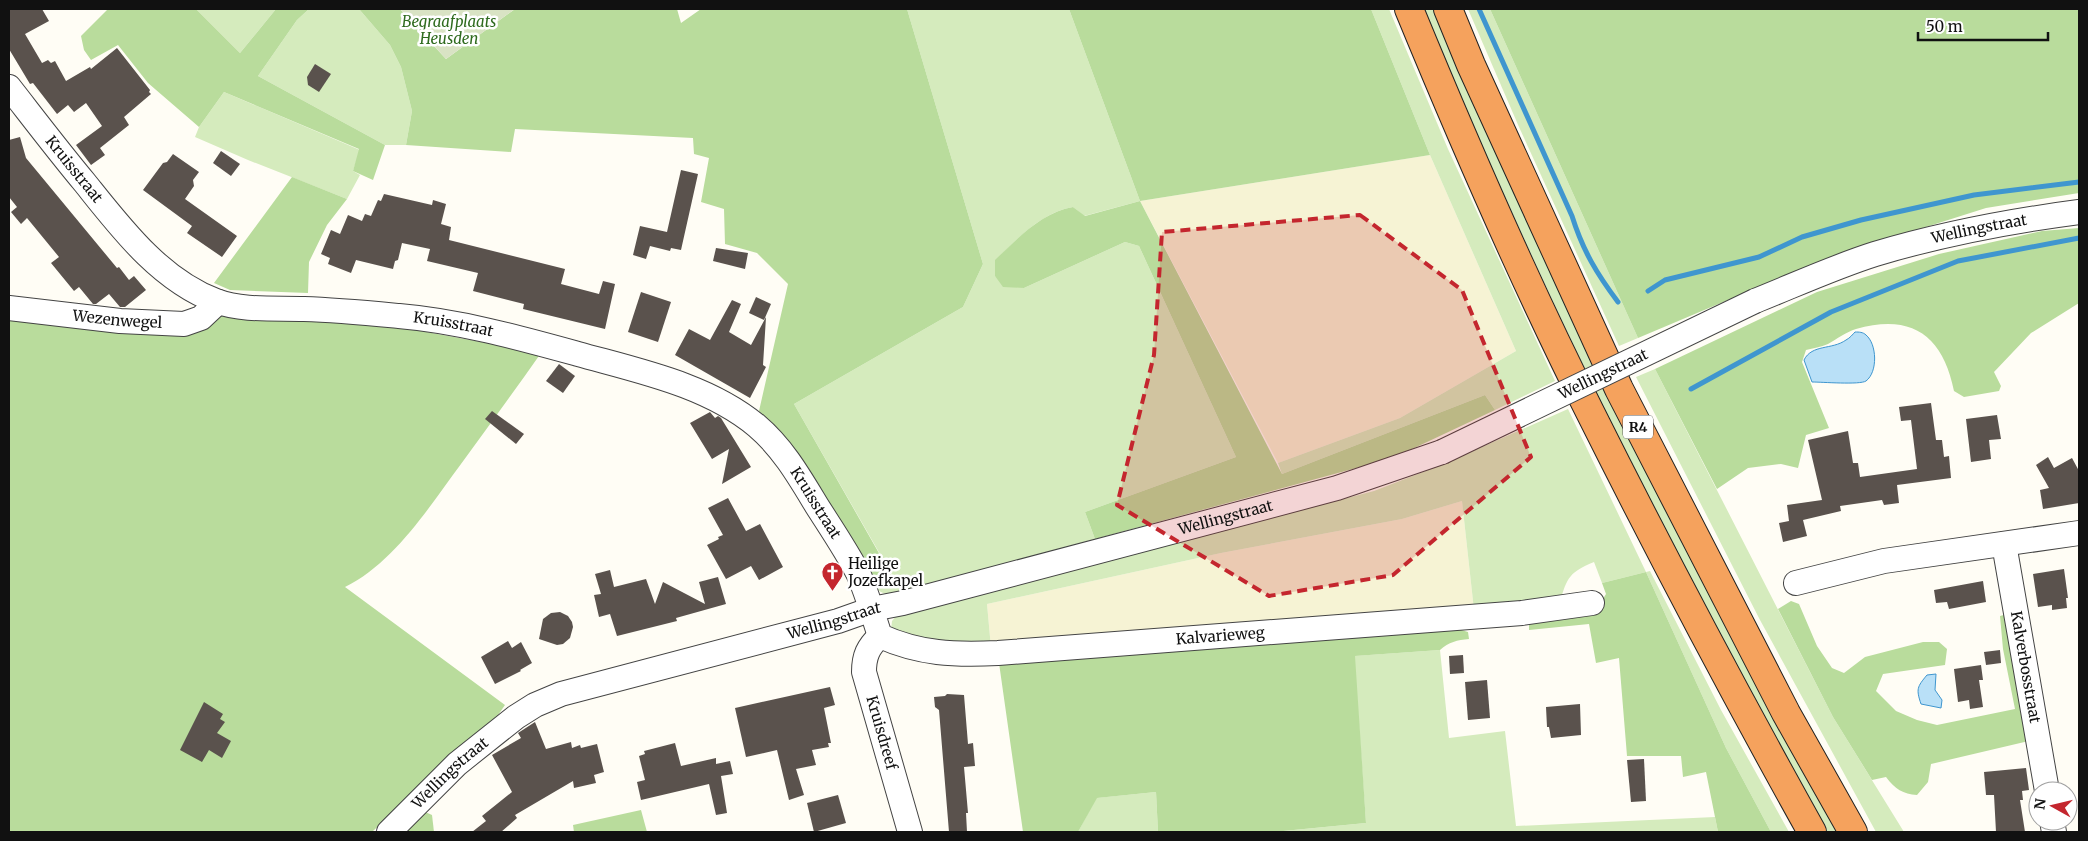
<svg xmlns="http://www.w3.org/2000/svg" width="2088" height="841" font-family="Merriweather,serif">
<style>
.farmland{fill:#f6f3d4}
.green{fill:#d5ebbd}
.forest{fill:#b9dc9c}
.cemetery{fill:#d9e3c4}
.water{fill:#b9e0f7;stroke:#3f96cf}
.lines{fill:none;stroke-linecap:round;stroke-linejoin:round}
.stream{stroke:#3f96cf;stroke-width:5}
.building{fill:#5a524d}
.minor-casing{stroke:#444;stroke-width:26}
.highway-casing{stroke:#222;stroke-width:30}
.minor{stroke:#fff;stroke-width:24}
.highway{stroke:#f5a25d;stroke-width:28}
.minor-bridge-casing{stroke:#444;stroke-width:26;stroke-linecap:butt}
.minor-bridge{stroke:#fff;stroke-width:24}
.marked{fill:#c4262e;fill-opacity:0.2;stroke:#c4262e;stroke-width:4;stroke-dasharray:10 6;stroke-linejoin:round}
.labels{text-anchor:middle;stroke-width:5;stroke-linejoin:round;paint-order:stroke}
.shield{fill:#fff;stroke:#585858;stroke-width:1}
.shield-label{font-size:14px;font-weight:bold;fill:#111}
.park-label{font-size:15px;font-style:italic;fill:#2f6b1f;stroke:#fff}
.street-label{font-size:15px;fill:#111;stroke:#fff}
.poi-label{font-size:15px;fill:#111;stroke:#fff;text-anchor:start}
</style>
<rect width="100%" height="100%" fill="#fffdf5"/>
<g class="farmland">
<polygon points="1430,155 1516,351 1400,418 1278,463 1140,201"/>
<polygon points="1462,501 1474,610 991,648 987,604 1221,553 1402,519"/>
</g>
<g class="green">
<polygon points="196,9 276,9 240,53"/>
<polygon points="309,9 359,9 390,45 401,67 412,111 406,145 385,145 258,76 297,20"/>
<path d="M907,9H1069L1140,201L1084,216L1073,207C1042,212 1017,239 996,260L995,276L1024,288L1125,242L1139,246L1236,457L1085,512L1095,539L901,594C886,596 879,594 871,581L892,575L794,404L963,307L983,264Z"/>
<polygon points="1371,9 1389,9 1448,149 1555,381 1495,410 1485,395 1282,474 1278,463 1400,418 1516,351 1430,155"/>
<path d="M1423,9H1435L1839,832H1827C1675,567 1542,290 1423,9Z"/>
<polygon points="1468,9 1490,9 1638,338 1619,346 1519,127"/>
<polygon points="224,92 360,150 353,171 360,175 347,199 248,160 195,137 199,127"/>
<polygon points="1655,369 1833,717 1904,832 1876,832 1760,620 1636,377"/>
<path d="M1568,409L1646,572L1650,571L1721,710L1789,832H1771L1726,748L1646,572L1602,583L1594,562C1570,572 1567,577 1560,602L1474,610L1462,501L1402,519L1221,553L987,604L991,648H946L891,630L892,621L897,615L1374,491L1441,465Z"/>
<polygon points="1440,650 1449,738 1505,731 1516,826 1715,817 1718,832 1273,832 1366,823 1354,656"/>
<polygon points="1156,792 1158,832 1078,832 1096,798"/>
</g>
<g class="forest">
<polygon points="108,9 196,9 240,53 276,9 309,9 297,20 258,76 385,145 373,180 353,171 359,149 224,92 199,127 148,83 118,45 91,60 84,50 81,36"/>
<polygon points="359,9 400,9 446,59 515,9 677,9 681,23 701,9 907,9 983,264 963,307 794,404 892,576 871,581 806,476 759,411 788,284 757,253 725,244 724,209 701,202 709,158 694,154 693,138 515,129 511,152 406,145 412,111 401,67 390,45"/>
<path d="M1069,9H1371L1430,155L1140,201L1282,474L1485,395L1495,410L1393,458L1095,539L1085,512L1236,457L1139,246L1125,242L1024,288L1003,287L995,276V260C1017,239 1042,212 1073,207L1085,216L1140,201Z"/>
<polygon points="1490,9 2079,9 2079,193 1986,208 1825,259 1638,338"/>
<polygon points="292,177 347,199 327,225 309,262 308,293 230,290 214,283"/>
<path d="M2079,228V303L2031,333L1994,372L2001,386L1999,391L1964,397L1954,391C1943,335 1911,313 1856,329C1846,332 1837,339 1828,344C1821,347 1813,348 1806,350L1802,362L1829,428L1806,435L1798,468L1781,464L1748,468L1717,489L1655,369L1817,292L1939,254L2042,231Z"/>
<path d="M9,301L170,319L220,311L248,317L399,327L541,353C515,390 488,427 461,464C429,507 394,563 345,587L505,705L496,718L416,790L372,832H9Z"/>
<polygon points="1646,572 1726,748 1771,832 1718,832 1706,772 1683,777 1681,756 1627,756 1619,658 1596,663 1589,624 1529,630 1529,617 1596,610 1606,594 1602,583"/>
<path d="M1791,601L1799,604L1817,646L1832,668L1844,673L1865,657L1923,642H1939L1947,649L1945,665L1883,674L1876,691L1896,711L1917,720L1937,725L2015,709L2003,649L2000,616L2011,613L2033,740L1931,764L1928,782L1917,795C1903,794 1895,789 1886,777L1872,780L1833,717L1778,609Z"/>
<path d="M1458,629L1468,632L1469,639C1457,640 1449,642 1440,650L1355,656L1366,823L1273,832H1158L1156,792L1097,798L1078,832H1023L999,663Z"/>
<polygon points="641,810 647,832 574,832 573,825"/>
<polygon points="423,811 432,815 434,832 401,832"/>
</g>
<polygon class="cemetery" points="400,9 515,9 446,59"/>
<g class="water">
<path d="M1855,332C1859,332 1863,332 1866,335C1877,344 1878,372 1866,381C1860,385 1822,382 1812,382L1804,360C1812,344 1832,350 1846,340C1850,338 1853,334 1855,332Z"/>
<path d="M1936,674L1935,690L1942,700L1941,708L1921,704C1916,689 1917,687 1927,675Z"/>
</g>
<g class="lines">
<g class="stream">
<path d="M1479,9L1572,216C1583,251 1597,274 1618,302"/>
<polyline points="1648,291 1665,280 1759,257 1802,237 1861,220 1974,195 2079,182"/>
<polyline points="1691,389 1831,312 1958,261 2079,238"/>
</g>
</g>
<g class="building">
<polygon points="9,9 42,9 49,21 25,34 42,63 48,60 51,63 55,61 66,81 90,67 91,69 117,48 150,90 149,92 151,94 124,117 129,125 100,148 105,155 91,165 76,145 102,126 86,103 74,112 68,105 57,114 33,83 30,84 9,49"/>
<polygon points="315,64 331,74 319,92 308,85 307,77"/>
<polygon points="20,137 26,158 117,268 119,267 129,280 134,276 146,290 125,307 120,307 109,294 96,304 93,304 79,287 74,291 51,263 59,257 27,218 21,224 11,212 17,207 9,197 9,140"/>
<polygon points="221,151 240,164 231,176 213,163"/>
<polygon points="173,154 199,172 193,180 194,186 185,199 237,236 222,257 187,233 192,226 143,190 163,163 167,162"/>
<polygon points="681,170 698,174 681,250 671,248 670,251 650,246 646,259 633,255 640,226 667,232"/>
<polygon points="384,194 432,205 433,200 446,204 441,224 451,227 449,240 565,269 561,284 599,294 603,281 615,284 605,329 523,309 524,304 473,291 478,273 427,261 430,249 402,243 398,260 395,261 393,269 356,260 351,273 328,264 330,258 321,254 331,230 340,234 348,215 362,221 365,214 371,216 378,200 381,201"/>
<polygon points="716,248 748,253 745,269 713,261"/>
<polygon points="641,292 671,302 658,342 628,332"/>
<polygon points="756,297 771,304 764,320 749,313"/>
<polygon points="732,300 741,304 729,332 751,345 766,317 763,365 766,367 750,398 675,355 689,329 710,340"/>
<polygon points="559,364 575,376 563,393 546,381"/>
<polygon points="1931,403 1936,440 1942,440 1944,457 1949,456 1951,478 1897,485 1899,503 1884,505 1882,500 1840,506 1841,511 1803,520 1807,536 1783,542 1779,523 1789,521 1787,505 1822,500 1808,440 1848,431 1853,463 1858,463 1860,477 1917,469 1911,420 1901,421 1899,407"/>
<polygon points="492,411 524,434 516,444 485,419"/>
<polygon points="710,412 715,418 718,416 721,418 751,467 722,484 729,449 712,459 690,423"/>
<polygon points="1997,415 2001,439 1989,440 1991,459 1971,462 1966,419"/>
<polygon points="2048,457 2054,468 2072,458 2079,471 2079,503 2043,509 2040,490 2049,488 2036,465"/>
<polygon points="728,498 746,531 760,524 783,567 759,580 751,566 726,579 707,545 719,539 718,537 723,535 708,508"/>
<polygon points="2064,569 2068,598 2066,598 2067,608 2052,610 2052,605 2038,607 2033,574"/>
<polygon points="610,570 614,587 646,579 655,604 663,582 705,604 699,582 718,577 726,604 676,618 677,621 617,636 610,614 599,617 594,595 601,594 595,574"/>
<polygon points="1983,581 1986,602 1949,609 1947,602 1936,603 1934,590"/>
<polygon points="560,612 568,616 572,622 573,627 570,638 563,644 557,645 539,639 543,619 551,613"/>
<polygon points="508,641 512,648 521,642 532,663 520,670 521,671 495,684 481,657"/>
<polygon points="2000,650 2001,663 1986,665 1984,652"/>
<polygon points="1463,655 1464,673 1450,674 1449,656"/>
<polygon points="1981,665 1983,680 1979,680 1983,707 1970,709 1969,700 1958,702 1954,669"/>
<polygon points="1487,680 1490,718 1468,720 1465,682"/>
<polygon points="830,687 835,705 824,708 831,743 828,743 829,747 812,750 816,765 796,769 804,795 789,800 777,750 746,757 735,708"/>
<polygon points="947,694 964,695 968,744 973,743 975,766 964,767 968,813 966,813 967,832 949,832 939,710 935,707 934,697 945,696"/>
<polygon points="204,702 223,714 220,719 225,722 217,733 231,741 222,758 209,750 202,762 180,750"/>
<polygon points="1580,704 1581,735 1551,738 1549,727 1547,727 1546,707"/>
<polygon points="535,722 546,749 571,742 572,748 580,745 581,748 597,744 604,772 594,775 596,783 574,788 573,781 515,815 517,818 501,832 472,832 486,821 482,816 512,792 492,755 521,738 518,733"/>
<polygon points="675,743 681,766 716,758 716,764 730,761 733,774 721,776 727,813 716,815 709,784 641,800 637,782 645,780 639,756 645,754 644,751"/>
<polygon points="1644,759 1646,801 1631,802 1627,760"/>
<polygon points="2026,768 2029,790 2022,791 2023,800 2020,800 2025,832 1996,832 1994,795 1986,795 1984,772"/>
<polygon points="838,795 846,823 814,832 807,803"/>
</g>
<g class="lines">
<defs>
<g id="minor">
<path id="s1" d="M9,87C34,119 59,152 85,183C121,228 160,280 216,301C242,311 276,308 304,309C336,310 367,313 399,316C459,321 520,338 578,354C639,371 708,385 757,426C783,448 800,478 817,506C831,528 846,550 858,573C867,593 873,615 880,636C920,654 954,655 998,653L1522,613L1592,603"/>
<path id="s2" d="M1755,301C1795,285 1834,267 1875,254C1942,234 2010,221 2079,212"/>
<path id="s3" d="M9,308L120,321L184,324L201,318L218,302"/>
<path id="s4" d="M2004,544L2047,791"/>
<polyline points="1796,583 1884,561 2079,533"/>
<path id="s5" d="M880,636C868,647 864,656 864,672L910,832"/>
<polyline points="2052,821 2054,832"/>
<path id="s6" d="M389,832L457,764L516,717L535,705L561,694L838,621L872,609L903,603L1337,488L1442,452"/>
</g>
<g id="highway">
<path d="M1409,9C1465,145 1524,281 1590,412C1661,554 1735,694 1812,832"/>
<polyline points="1448,9 1471,65 1619,389 1786,713 1853,832"/>
</g>
</defs>
<use href="#minor" class="minor-casing"/>
<use href="#highway" class="highway-casing"/>
<use href="#minor" class="minor"/>
<use href="#highway" class="highway"/>
<defs>
<g id="minor-bridge">
<path id="s7" d="M1442,452L1755,301"/>
</g>
</defs>
<use href="#minor-bridge" class="minor-bridge-casing"/>
<use href="#minor-bridge" class="minor-bridge"/>
</g>
<path class="marked" d="M1360,215L1462,290L1531,457L1393,575L1269,596L1117,505L1154,355L1162,232Z"/>
<defs>
<symbol id="church-pin" viewBox="-11 -11 22 30"><path d="M0 17L-7.5 6A9.5 9.5 0 1 1 7.5 6Z" fill="#c4262e" stroke="#fff"/><path d="M-1.2-6h2.4v3.5h3.3v2.4h-3.3V6h-2.4V-.1h-3.3v-2.4h3.3Z" fill="#fff"/></symbol>
</defs>
<g fill-rule="evenodd">
<use href="#church-pin" x="820" y="560" width="25" height="34"/>
</g>
<g class="labels">
<rect class="shield" x="1623" y="415.5" width="30" height="23" rx="4"/>
<g class="shield-label">
<text x="1638" y="432">R4</text>
</g>
<g class="park-label">
<text x="449" y="27">Begraafplaats<tspan x="449" dy="17">Heusden</tspan></text>
</g>
<g class="street-label">
<text dy="5" stroke="none"><textPath href="#s1" startOffset="105">Kruisstraat</textPath></text>
<text dy="5" stroke="none"><textPath href="#s2" startOffset="236">Wellingstraat</textPath></text>
<text dy="5" stroke="none"><textPath href="#s3" startOffset="109">Wezenwegel</textPath></text>
<text dy="5" stroke="none"><textPath href="#s1" startOffset="540">Kruisstraat</textPath></text>
<text dy="5" stroke="none"><textPath href="#s7" startOffset="179">Wellingstraat</textPath></text>
<text dy="5" stroke="none"><textPath href="#s1" startOffset="960">Kruisstraat</textPath></text>
<text dy="5" stroke="none"><textPath href="#s6" startOffset="910">Wellingstraat</textPath></text>
<text dy="5" stroke="none"><textPath href="#s6" startOffset="505">Wellingstraat</textPath></text>
<text dy="5" stroke="none"><textPath href="#s1" startOffset="1452">Kalvarieweg</textPath></text>
<text dy="5" stroke="none"><textPath href="#s4" startOffset="125">Kalverbosstraat</textPath></text>
<text dy="5" stroke="none"><textPath href="#s5" startOffset="104">Kruisdreef</textPath></text>
<text dy="5" stroke="none"><textPath href="#s6" startOffset="85">Wellingstraat</textPath></text>
</g>
<g class="poi-label">
<text x="848" y="569">Heilige<tspan x="848" dy="17">Jozefkapel</tspan></text>
</g>
</g>
<rect width="2088" height="841" fill="none" stroke="#111111" stroke-width="20"/>
<g transform="translate(2053 806) rotate(278)"><circle r="24" fill="#ffffff" stroke="#a0a0a0"/>
<path d="M0-4L9 19L0 12L-9 19Z" fill="#c4262e"/>
<text y="-8" font-size="14" font-weight="bold" text-anchor="middle" fill="#111111">N</text>
</g>
<path d="M1918 32v8h130v-8" fill="none" stroke="#111111" stroke-width="2.5"/>
<text x="1926" y="32" font-size="15" fill="#111111" stroke="#ffffff" stroke-width="4" paint-order="stroke">50 m</text>
</svg>
